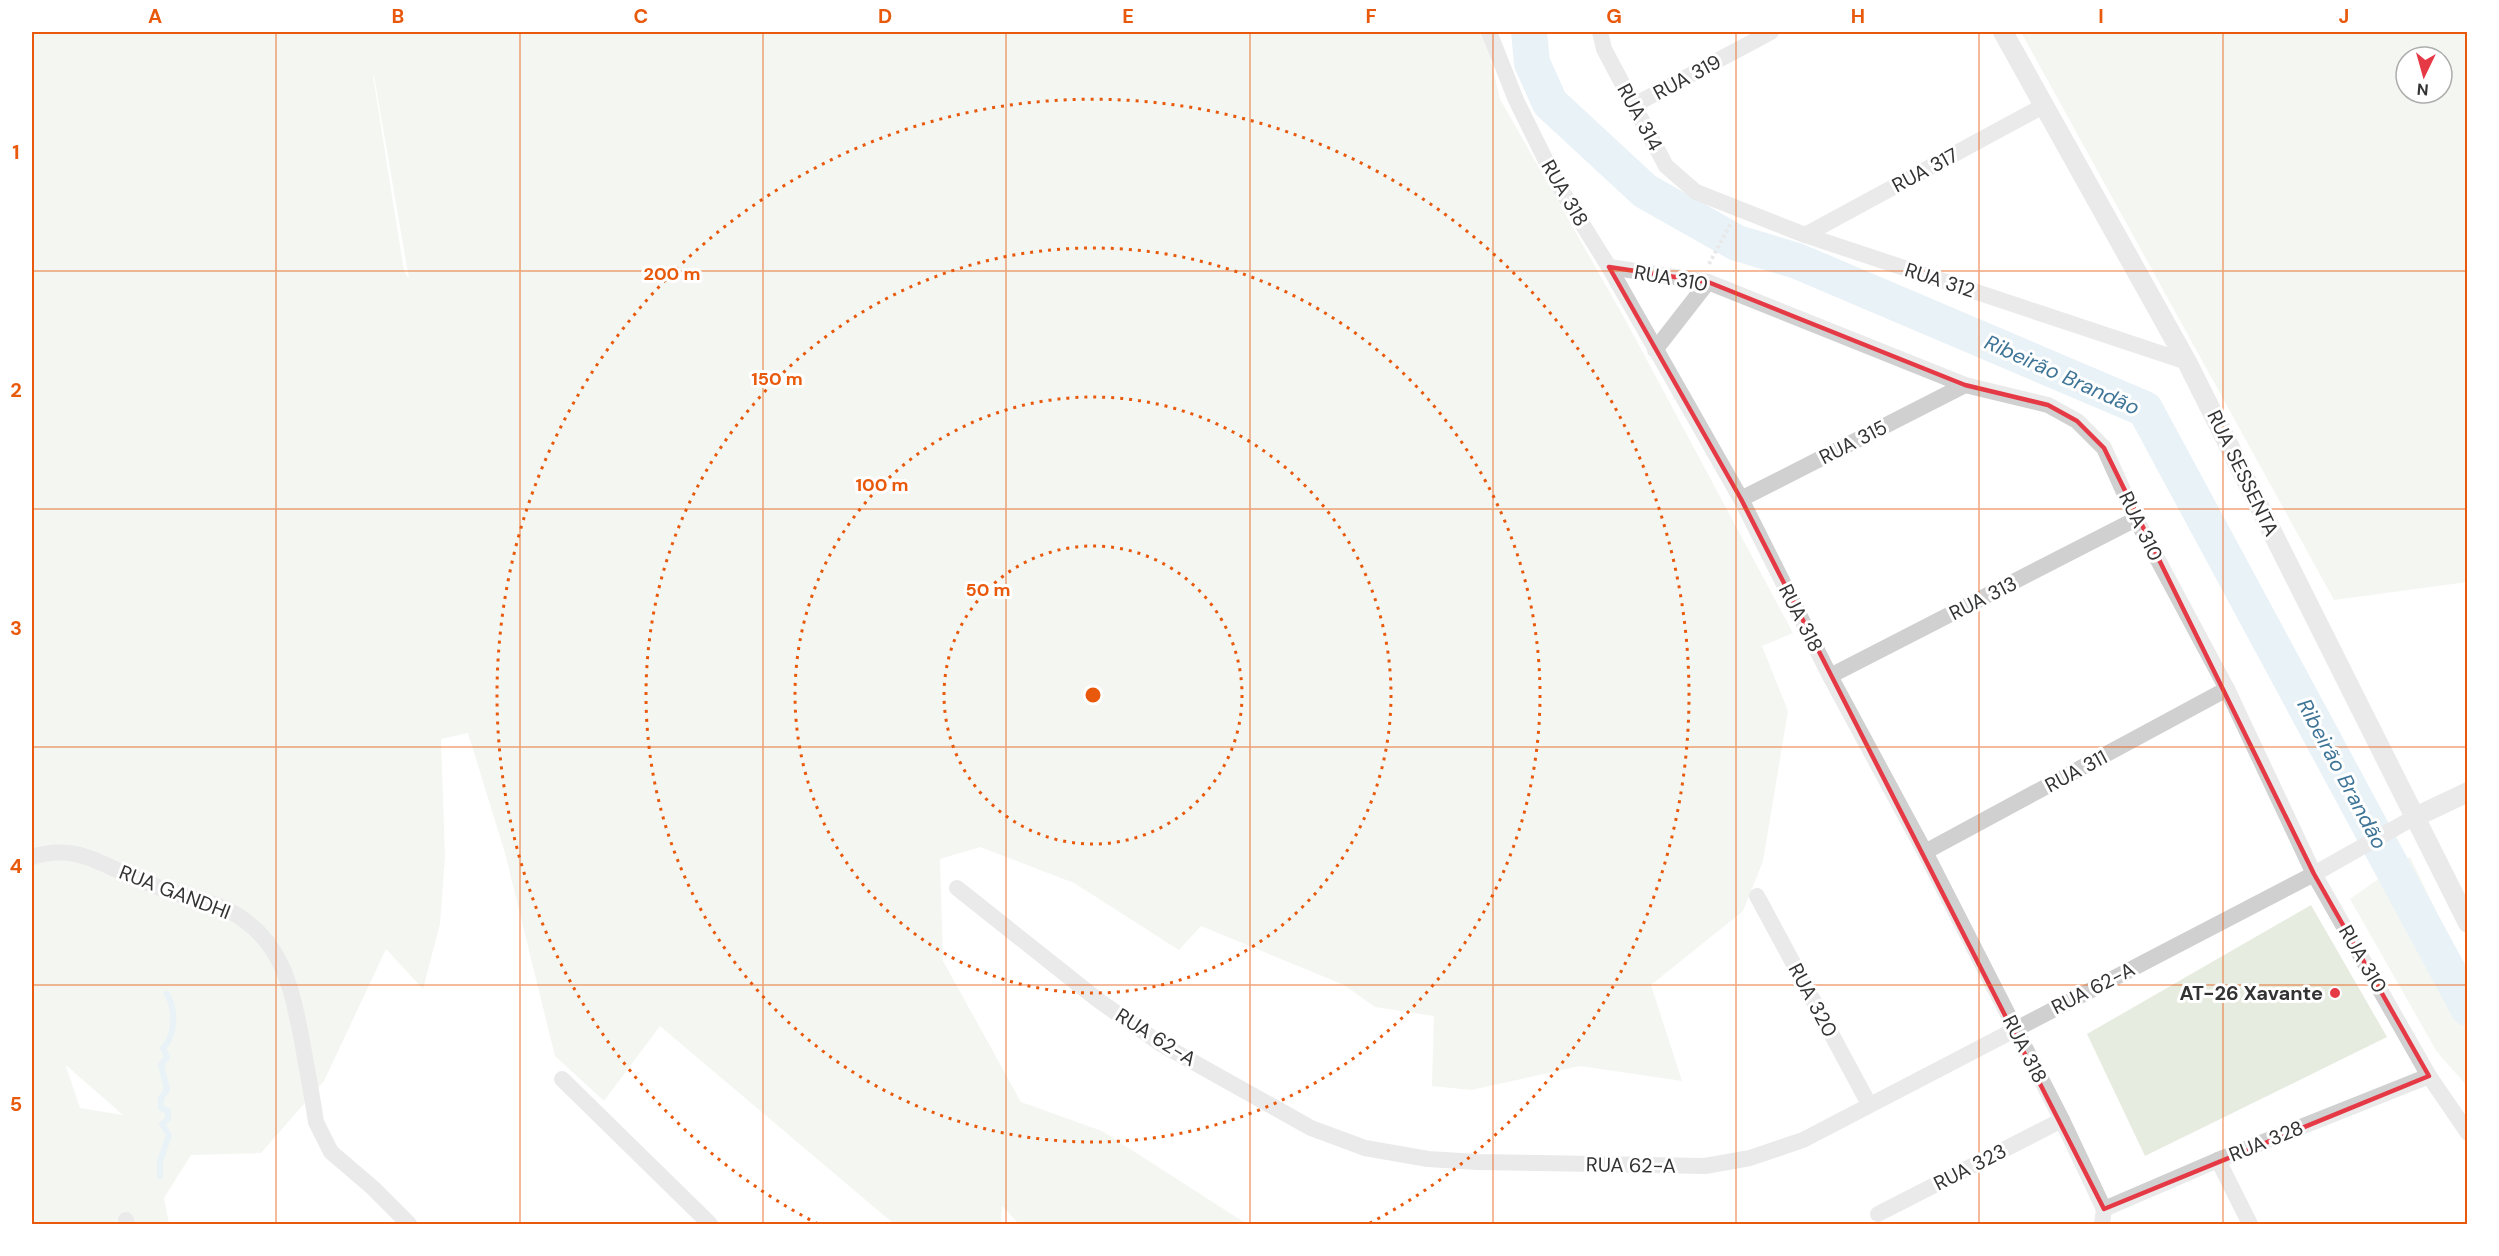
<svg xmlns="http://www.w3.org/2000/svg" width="2499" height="1256" font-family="'DM Sans',sans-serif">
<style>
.green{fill:#e6ecdf;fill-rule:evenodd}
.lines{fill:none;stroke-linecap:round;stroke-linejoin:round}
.stream{stroke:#cfe2ee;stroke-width:6}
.river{stroke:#cfe2ee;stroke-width:36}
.path{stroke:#cdcdcd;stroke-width:4;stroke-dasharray:3 3;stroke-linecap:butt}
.minor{stroke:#d0d0d0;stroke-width:16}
.tertiary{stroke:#d0d0d0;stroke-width:20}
.marked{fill:none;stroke:#e63946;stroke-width:4.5;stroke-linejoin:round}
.grid{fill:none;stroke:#e8590c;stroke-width:1.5;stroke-opacity:0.55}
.ring{fill:none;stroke:#e8590c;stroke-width:3;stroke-dasharray:3 6}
.poi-dot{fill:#e63946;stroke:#fff;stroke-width:2}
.labels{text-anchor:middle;stroke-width:6;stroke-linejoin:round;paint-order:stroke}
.street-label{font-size:20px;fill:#333;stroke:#fff}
.poi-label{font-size:20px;font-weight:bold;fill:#333;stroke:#fff;text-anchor:end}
.water-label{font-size:21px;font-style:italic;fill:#3f7597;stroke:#fff}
.centre{fill:#e8590c;stroke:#fff;stroke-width:3}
.ring-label{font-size:18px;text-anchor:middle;font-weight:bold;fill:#e8590c;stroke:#fff;stroke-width:6;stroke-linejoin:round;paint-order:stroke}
.neatline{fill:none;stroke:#e8590c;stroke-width:2}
.grid-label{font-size:20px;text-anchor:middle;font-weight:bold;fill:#e8590c}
</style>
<rect width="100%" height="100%" fill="#fff"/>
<g class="green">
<path d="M32,32H1484L1500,99L1626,321L1793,633L1762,646L1788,711L1763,861L1743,911L1651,985L1682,1081L1580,1066L1471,1090L1432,1086L1434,1016L1375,1007L1344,985L1201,926L1179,950L1074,883L980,847L940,859L943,961L1021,1102L1102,1131L1247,1224H1019L1002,1206L1001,1224H894L660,1026L604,1101L555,1056L505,853L468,733L441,739L445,857L440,924L423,989L386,949L324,1081L261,1153L191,1155L164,1198L169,1224H32ZM373,76H374L409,279L404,271ZM66,1066H67L123,1115L80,1108Z"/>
<path d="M2021,32H2467V582L2334,600ZM2406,57H2442V93H2406Z"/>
<polygon points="2410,857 2451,942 2467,967 2467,1086 2437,1052 2350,899"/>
<polygon points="2311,905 2387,1037 2145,1156 2087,1034"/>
</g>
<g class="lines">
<path class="stream" d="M160,1176V1161L169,1135L162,1124L168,1119V1111L161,1108V1098L167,1090L161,1065L167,1057L163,1048C176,1035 176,1010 167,994"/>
<polyline class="river" points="1529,32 1532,63 1550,103 1645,191 1737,243 1797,261 2145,409 2468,1008"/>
<polyline class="path" points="1709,264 1731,223"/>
<g class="minor">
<polyline points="1489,32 1516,100 1558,185 1609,267 1741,499 1830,676 1925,852 2062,1120 2104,1209"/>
<polyline points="1600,32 1604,49 1666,166 1696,192 1805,235 2187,362"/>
<polyline points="1634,105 1771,32"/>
<polyline points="1805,235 2045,105"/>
<polyline points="1609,267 1708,282 1965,385 2048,405 2077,421 2104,448 2136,519 2227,689 2314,874 2429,1076 2468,1133"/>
<polyline points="1655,350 1708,282"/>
<polyline points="1741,499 1965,385"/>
<polyline points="1830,676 2136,519"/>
<polyline points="1925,852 2227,689"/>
<path d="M32,857C78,843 100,865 140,880C157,887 174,893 192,898C203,901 216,904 226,909C282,937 291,985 302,1041C307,1069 312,1095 316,1122L331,1152L373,1188L409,1224"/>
<polyline points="957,888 1098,1000 1161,1044 1311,1128 1365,1148 1428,1159 1477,1162 1705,1166 1750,1158 1803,1140 2314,874 2413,818"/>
<polyline points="1757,896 1869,1104"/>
<polyline points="562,1079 710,1224"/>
<polyline points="2218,1160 2250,1224"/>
<polyline points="2104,1209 2218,1160 2429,1076"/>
<polyline points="1878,1214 2062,1120"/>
<polyline points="126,1220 127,1224"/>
<polyline points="2102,1224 2104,1209"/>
</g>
<g class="tertiary">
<polyline points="2003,32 2187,362 2468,923"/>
<polyline points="2413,818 2468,792"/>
</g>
</g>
<path d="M0 0H2499V1256H0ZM1609,267L1708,282L1965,385L2048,405L2077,421L2104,448L2314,874L2429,1076L2104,1209L1741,499Z" fill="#fff" fill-opacity=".55" fill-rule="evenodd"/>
<path class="marked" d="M1609,267L1708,282L1965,385L2048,405L2077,421L2104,448L2314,874L2429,1076L2104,1209L1741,499Z"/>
<path class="grid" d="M276,32V1224M520,32V1224M763,32V1224M1006,32V1224M1250,32V1224M1493,32V1224M1736,32V1224M1979,32V1224M2223,32V1224M32,271H2468M32,509H2468M32,747H2468M32,985H2468"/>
<g class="ring">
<circle cx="1093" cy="695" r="149"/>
<circle cx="1093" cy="695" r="298"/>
<circle cx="1093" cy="695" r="447"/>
<path d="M818 1224A596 596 0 1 1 1368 1224"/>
</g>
<circle class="poi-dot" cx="2335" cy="993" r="6"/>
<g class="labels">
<g class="street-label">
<text transform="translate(1687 77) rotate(-28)" y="7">RUA 319</text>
<text transform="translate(1640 117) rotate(62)" y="7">RUA 314</text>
<text transform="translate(1925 170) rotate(-28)" y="7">RUA 317</text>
<text transform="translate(1565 193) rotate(60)" y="7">RUA 318</text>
<text transform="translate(1671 278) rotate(10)" y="7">RUA 310</text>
<text transform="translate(1940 280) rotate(18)" y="7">RUA 312</text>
<text transform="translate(1853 442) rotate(-27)" y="7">RUA 315</text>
<text transform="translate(2243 473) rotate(64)" y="7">RUA SESSENTA</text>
<text transform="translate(2141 526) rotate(64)" y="7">RUA 310</text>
<text transform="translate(1983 598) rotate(-27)" y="7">RUA 313</text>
<text transform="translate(1801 618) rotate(63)" y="7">RUA 318</text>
<text transform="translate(2076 771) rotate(-28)" y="7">RUA 311</text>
<text transform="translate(175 892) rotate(21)" y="7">RUA GANDHI</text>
<text transform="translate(2363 959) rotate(60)" y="7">RUA 310</text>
<text transform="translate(2093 988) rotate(-27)" y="7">RUA 62-A</text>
<text transform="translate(1813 1000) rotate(62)" y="7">RUA 320</text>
<text transform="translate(1156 1037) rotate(32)" y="7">RUA 62-A</text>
<text transform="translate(2025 1049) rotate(63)" y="7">RUA 318</text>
<text transform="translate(2266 1141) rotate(-22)" y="7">RUA 328</text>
<text transform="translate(1631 1165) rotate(1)" y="7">RUA 62-A</text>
<text transform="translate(1970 1167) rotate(-27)" y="7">RUA 323</text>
</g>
<g class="poi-label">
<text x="2323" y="1000">AT-26 Xavante</text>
</g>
<g class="water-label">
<text transform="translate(2062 375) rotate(24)" y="7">Ribeirão Brandão</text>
<text transform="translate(2342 774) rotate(62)" y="7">Ribeirão Brandão</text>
</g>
</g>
<circle cx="1093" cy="695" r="9" class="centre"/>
<g class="ring-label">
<text x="672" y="280">200 m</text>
<text x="777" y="385">150 m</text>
<text x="882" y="491">100 m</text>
<text x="988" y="596">50 m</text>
</g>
<rect width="2499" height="1256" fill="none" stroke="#ffffff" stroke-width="66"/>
<g transform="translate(2424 75) rotate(185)"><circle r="28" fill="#ffffff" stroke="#adadad" stroke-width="1.5"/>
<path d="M0-4.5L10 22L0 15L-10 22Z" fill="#e63946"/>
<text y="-9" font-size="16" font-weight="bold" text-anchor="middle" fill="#333333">N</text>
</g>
<rect x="33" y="33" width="2433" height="1190" class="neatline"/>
<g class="grid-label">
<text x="155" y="23">A</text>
<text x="398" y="23">B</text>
<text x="641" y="23">C</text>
<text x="885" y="23">D</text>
<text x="1128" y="23">E</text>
<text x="1371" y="23">F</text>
<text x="1614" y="23">G</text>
<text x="1858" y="23">H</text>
<text x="2101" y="23">I</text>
<text x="2344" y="23">J</text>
<text x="16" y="159">1</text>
<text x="16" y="397">2</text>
<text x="16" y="635">3</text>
<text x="16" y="873">4</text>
<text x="16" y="1111">5</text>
</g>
</svg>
